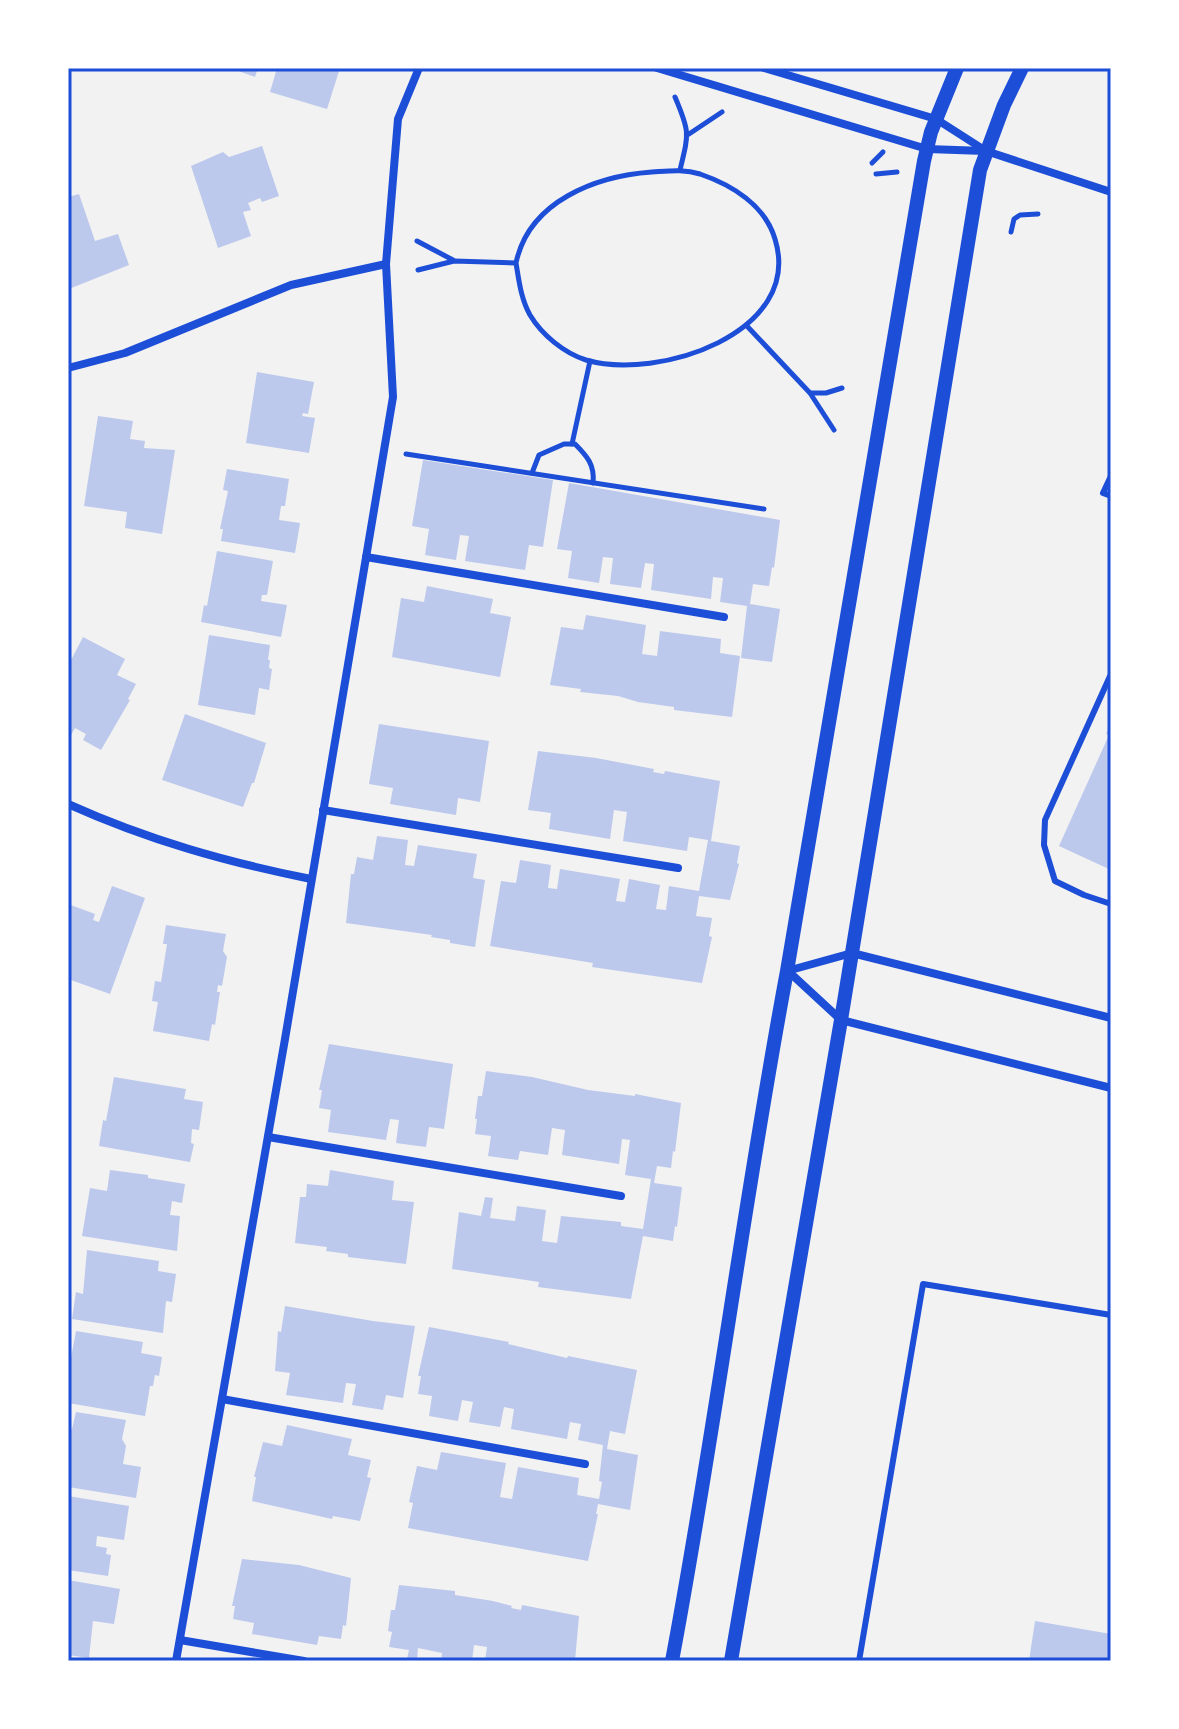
<svg xmlns="http://www.w3.org/2000/svg" width="1179" height="1729" font-family="Roboto,sans-serif">
<style>
.building{fill:#bdc9ec}
.lines{fill:none;stroke-linecap:round;stroke-linejoin:round}
.path{stroke:#1d4ed8;stroke-width:5}
.service{stroke:#1d4ed8;stroke-width:6}
.minor{stroke:#1d4ed8;stroke-width:8}
.tertiary{stroke:#1d4ed8;stroke-width:14}
.neatline{fill:none;stroke:#1d4ed8;stroke-width:3}
</style>
<rect width="100%" height="100%" fill="#f2f2f2"/>
<g class="building">
<polygon points="230,68 258,68 255,77"/>
<polygon points="277,68 340,68 327,109 270,92"/>
<polygon points="262,146 279,196 262,202 260,198 248,203 251,210 243,212 251,236 218,248 191,166 223,152 229,157"/>
<polygon points="79,194 95,241 118,234 129,265 69,289 68,197"/>
<polygon points="257,372 314,382 308,414 303,413 302,416 315,418 309,453 246,443"/>
<polygon points="98,416 133,421 130,439 145,441 144,448 175,450 162,534 125,528 127,512 84,506"/>
<polygon points="423,460 553,480 543,547 529,545 525,570 465,561 469,536 460,535 456,560 425,555 429,529 412,526"/>
<polygon points="227,469 289,479 285,506 281,506 279,520 300,523 295,553 221,541 223,529 220,529 228,491 223,490"/>
<polygon points="569,483 780,520 774,568 772,567 769,586 753,584 750,604 780,609 772,662 741,658 747,606 720,602 723,578 713,577 711,599 651,590 654,564 645,563 641,588 610,584 613,558 603,557 599,583 568,578 572,551 557,549"/>
<polygon points="217,551 273,561 267,595 262,595 261,601 287,605 281,637 201,622 204,605 207,606"/>
<polygon points="427,586 493,599 490,613 511,617 500,677 392,657 401,598 424,602"/>
<polygon points="586,615 646,625 642,654 657,656 660,631 721,639 720,653 740,656 732,717 674,710 674,707 638,702 618,696 580,692 581,689 550,685 561,627 583,630"/>
<polygon points="209,635 270,645 268,660 270,660 269,668 272,669 269,690 259,688 255,715 198,705"/>
<polygon points="83,637 125,659 117,675 136,684 128,699 130,700 101,750 83,740 86,734 75,728 70,737 68,735 68,666"/>
<polygon points="185,714 266,743 254,783 252,783 243,807 162,780"/>
<polygon points="1111,722 1111,870 1059,846 1109,735 1106,734"/>
<polygon points="379,724 489,741 480,802 458,798 456,815 390,804 393,788 369,784"/>
<polygon points="538,751 596,758 654,769 653,772 664,774 665,771 720,781 711,841 740,846 737,863 739,864 730,900 699,896 696,916 712,918 709,936 712,937 702,983 592,967 593,963 490,946 501,881 516,883 520,860 551,865 548,888 557,889 560,869 620,879 616,901 625,902 629,879 660,885 656,909 666,910 669,886 699,891 708,840 689,837 687,851 623,841 627,812 614,810 610,839 549,829 551,813 528,810"/>
<polygon points="377,836 408,840 405,865 414,866 418,845 477,854 473,878 485,880 475,947 450,943 450,940 431,937 432,935 346,923 351,874 354,874 357,857 373,860"/>
<polygon points="112,886 145,898 110,994 68,979 68,904 95,914 93,920 99,922"/>
<polygon points="166,925 226,934 223,951 227,957 222,986 218,985 217,992 220,992 215,1025 212,1024 209,1041 153,1031 158,1002 152,1001 155,981 161,982 167,944 163,944"/>
<polygon points="329,1044 453,1064 444,1129 429,1127 426,1147 396,1143 399,1120 390,1119 386,1140 328,1132 331,1110 319,1108 322,1090 319,1090"/>
<polygon points="486,1071 532,1077 588,1090 635,1096 635,1094 681,1103 675,1152 673,1151 671,1168 657,1166 654,1183 682,1187 677,1227 675,1226 673,1241 643,1236 631,1299 538,1287 539,1282 452,1269 459,1212 481,1216 485,1197 493,1198 490,1218 515,1221 517,1206 546,1210 542,1241 557,1243 561,1216 621,1222 621,1226 643,1229 651,1179 625,1175 630,1140 622,1139 619,1164 562,1155 565,1130 552,1128 548,1155 520,1151 518,1160 488,1156 491,1136 475,1134 477,1119 475,1119 478,1096 482,1096"/>
<polygon points="114,1077 186,1089 184,1099 203,1102 199,1130 192,1129 191,1143 194,1144 190,1162 99,1146 103,1120 106,1121"/>
<polygon points="110,1170 148,1175 148,1178 185,1184 182,1203 172,1201 170,1215 180,1216 177,1251 82,1236 90,1188 107,1191"/>
<polygon points="330,1170 394,1181 392,1200 414,1202 406,1264 348,1257 348,1254 326,1251 327,1247 295,1243 300,1197 306,1197 307,1184 328,1186"/>
<polygon points="87,1250 159,1261 158,1271 176,1274 172,1302 166,1301 163,1333 72,1319 76,1292 83,1294"/>
<polygon points="285,1306 373,1321 415,1326 403,1398 386,1395 383,1410 352,1405 356,1384 346,1383 343,1403 286,1395 290,1373 275,1371 278,1331 281,1332"/>
<polygon points="429,1327 509,1342 508,1344 567,1358 568,1356 637,1370 625,1434 610,1431 607,1449 638,1455 630,1510 598,1504 596,1514 598,1514 588,1561 408,1528 413,1503 409,1502 417,1466 437,1470 441,1452 506,1463 500,1497 512,1499 518,1467 579,1478 577,1495 599,1499 602,1482 599,1481 603,1445 578,1440 581,1424 570,1422 567,1439 511,1429 514,1409 504,1407 500,1427 469,1422 473,1402 462,1400 458,1421 429,1416 432,1396 418,1394 421,1376 418,1376"/>
<polygon points="76,1331 143,1342 141,1353 162,1357 159,1376 155,1375 153,1386 150,1386 145,1416 68,1403 68,1374"/>
<polygon points="76,1412 126,1420 122,1439 126,1446 123,1464 141,1467 136,1498 68,1487 68,1429 72,1429"/>
<polygon points="287,1425 352,1439 348,1455 371,1460 367,1477 371,1478 360,1521 333,1516 332,1519 252,1501 256,1477 254,1477 263,1442 282,1446"/>
<polygon points="68,1496 129,1506 124,1540 97,1536 96,1546 107,1548 106,1554 111,1555 108,1576 68,1570"/>
<polygon points="242,1559 299,1565 351,1578 346,1626 343,1625 341,1639 319,1636 317,1645 252,1634 254,1623 233,1619 235,1606 232,1606"/>
<polygon points="68,1580 120,1589 114,1624 93,1621 89,1658 68,1655"/>
<polygon points="399,1585 455,1591 455,1595 493,1601 512,1606 511,1608 521,1610 522,1605 579,1616 575,1661 485,1661 487,1647 474,1645 472,1661 441,1661 442,1653 418,1648 417,1660 407,1659 409,1650 389,1647 392,1632 388,1631 391,1610 395,1610"/>
<polygon points="1035,1621 1111,1634 1111,1661 1029,1661"/>
</g>
<g class="lines">
<g class="path">
<path d="M675,97C690,132 689,133 680,170"/>
<polyline points="689,134 722,112"/>
<polyline points="872,163 883,152"/>
<polyline points="876,174 897,172"/>
<polyline points="1011,232 1014,219 1020,215 1038,214"/>
<polyline points="417,241 453,260"/>
<path d="M418,270L454,261L516,263C529,201 596,176 652,172C669,171 684,169 700,174C732,185 765,205 775,239C804,333 658,381 586,360C564,353 542,335 530,315C521,299 519,281 516,263"/>
<polyline points="746,325 810,393 834,430"/>
<polyline points="811,393 826,393 842,388"/>
<polyline points="572,444 590,361"/>
<polyline points="406,454 764,509"/>
<path d="M532,473L539,455L564,444H575C587,456 595,465 593,483"/>
</g>
<g class="service">
<polyline points="1111,476 1103,493 1111,496"/>
<polyline points="1111,674 1045,820 1044,845 1055,881 1084,895 1111,904"/>
<polyline points="859,1661 923,1284 1111,1315"/>
</g>
<g class="minor">
<polyline points="657,68 927,149 985,151"/>
<polyline points="764,68 936,119 986,151 1111,192"/>
<polyline points="68,368 125,353 291,285 386,264"/>
<polyline points="366,557 724,617"/>
<path d="M68,804C148,840 226,862 311,879"/>
<polyline points="323,810 678,868"/>
<polyline points="787,971 852,953 1111,1018"/>
<polyline points="788,971 841,1020 1111,1088"/>
<polyline points="268,1137 621,1196"/>
<polyline points="222,1399 585,1464"/>
<polyline points="180,1640 304,1661"/>
<polyline points="176,1661 285,1039 393,397 386,264 398,119 419,68"/>
</g>
<g class="tertiary">
<path d="M672,1661C715,1432 744,1200 787,971L924,161L931,132L957,68"/>
<polyline points="731,1661 841,1020 980,170 1004,105 1022,68"/>
</g>
</g>
<rect width="1179" height="1729" fill="none" stroke="#ffffff" stroke-width="140"/>
<rect x="70" y="70" width="1039" height="1589" class="neatline"/>
</svg>
